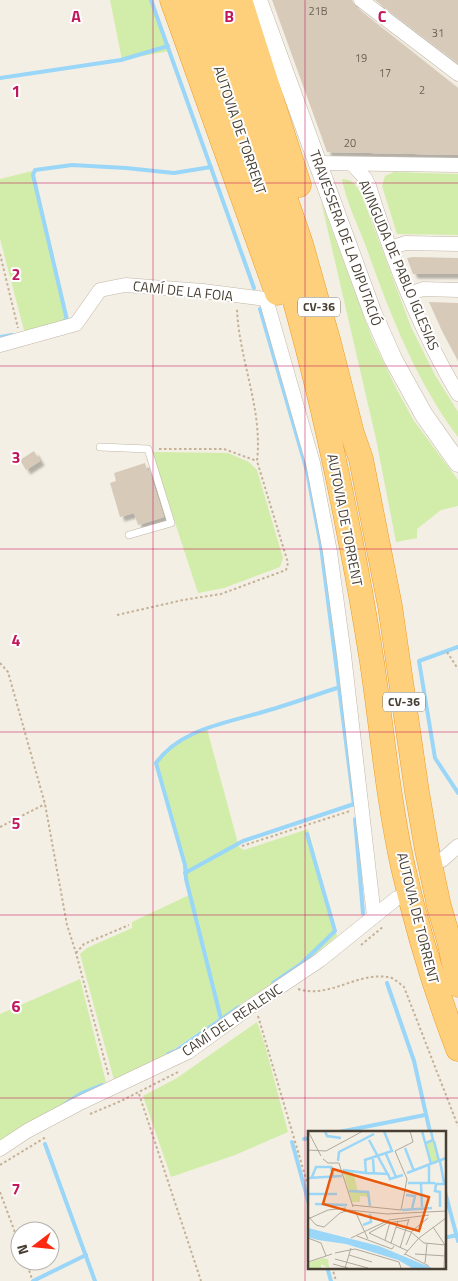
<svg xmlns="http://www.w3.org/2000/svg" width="458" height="1281" font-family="'Titillium Web',sans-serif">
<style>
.green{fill:#d1eda9}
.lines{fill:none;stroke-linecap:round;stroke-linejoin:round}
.stream{stroke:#9ad6f8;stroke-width:4}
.building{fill:#d7cab9;filter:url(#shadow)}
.service-casing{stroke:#c1b6a6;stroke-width:8}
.minor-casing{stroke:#c1b6a6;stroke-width:15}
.tertiary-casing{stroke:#c1b6a6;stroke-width:19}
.trunk-casing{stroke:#ee9b25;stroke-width:25}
.path{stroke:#c4b196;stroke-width:2;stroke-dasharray:2.5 2.5;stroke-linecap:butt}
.service{stroke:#fff;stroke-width:7}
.minor{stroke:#fff;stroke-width:14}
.tertiary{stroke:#fff;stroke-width:18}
.trunk{stroke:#ffd07c;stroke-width:24}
.grid{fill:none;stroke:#c2185b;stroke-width:1;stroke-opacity:0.55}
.labels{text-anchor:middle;stroke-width:4;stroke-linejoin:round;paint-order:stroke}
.number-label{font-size:11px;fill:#6b6254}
.shield{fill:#fff;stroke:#7e7970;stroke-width:1}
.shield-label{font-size:12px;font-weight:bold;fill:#473f33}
.street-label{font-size:14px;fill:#473f33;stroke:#fff}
.inset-river{fill:none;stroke:#9ad6f8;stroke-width:2.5}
.inset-road{fill:none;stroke:#afa99d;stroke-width:1}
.view{fill:#e8590c;fill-opacity:0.15;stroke:#e8590c;stroke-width:2.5}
.inset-edge{fill:none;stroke:#473f33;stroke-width:2.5}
.grid-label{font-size:16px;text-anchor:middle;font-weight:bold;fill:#c2185b;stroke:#fff;stroke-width:4;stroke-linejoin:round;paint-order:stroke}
</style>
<defs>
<filter id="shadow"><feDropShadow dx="4.5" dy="4.5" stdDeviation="1" flood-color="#0004"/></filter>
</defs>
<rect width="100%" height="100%" fill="#f4efe4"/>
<g class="green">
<polygon points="110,0 151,0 169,51 122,60"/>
<polygon points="32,171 67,322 25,334 0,239 0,179"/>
<polygon points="394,172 458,174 458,235 397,234 382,186 385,176"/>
<path d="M342,179C352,179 356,185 361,193L411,327L435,375L458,412V437C415,380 389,311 365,244C357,223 346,201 342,179Z"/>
<polygon points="321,201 372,338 397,390 414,421 458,480 458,506 441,510 417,529 417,538 396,542 376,439"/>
<polygon points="152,452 228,453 249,462 257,470 283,558 280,567 224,588 198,593"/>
<polygon points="207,729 239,847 244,850 308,829 337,936 318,952 165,1055 114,1080 80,954 87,948 132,928 132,922 189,895 187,875 155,760 181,740"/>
<polygon points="80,979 106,1082 66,1103 0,1141 0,1014"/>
<polygon points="257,1022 265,1045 288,1132 235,1155 171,1177 143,1096 177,1078"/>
</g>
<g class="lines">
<g class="stream">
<polyline points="151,0 254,288"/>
<polyline points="0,78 121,60 168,46"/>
<polyline points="260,309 307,471 321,546 354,805"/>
<polyline points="64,321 67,320 33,175 35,170 72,165 126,168 174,173 211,167"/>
<polyline points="0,337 12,335"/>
<polyline points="458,647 419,661 435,758 458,793"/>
<polyline points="355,819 363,913"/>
<polyline points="185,873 243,841 354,804"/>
<polyline points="273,983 301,964 335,931 307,834"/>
<polyline points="387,983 414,1061 430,1132"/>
<path d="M221,1019L186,879L185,865L156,763C181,728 228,723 266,711C291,704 315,695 340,687"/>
<polyline points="168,1054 177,1050 239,1007"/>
<polyline points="65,1104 82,1093 102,1085"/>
<polyline points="339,1132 425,1115"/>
<polyline points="304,1139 309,1138"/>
<polyline points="292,1142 309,1204"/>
<polyline points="45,1144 95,1281"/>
<polyline points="444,1188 458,1241"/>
<polyline points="444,1238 457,1235"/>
<polyline points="327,1267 331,1281"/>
<polyline points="33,1281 86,1255"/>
</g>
</g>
<g class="building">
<polygon points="272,0 352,0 356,7 458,88 458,155 327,152"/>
<polygon points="375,0 458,0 458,63"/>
<polygon points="413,257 458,258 458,274 413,274 407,258"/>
<polygon points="429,302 458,303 458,361 442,331"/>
<polygon points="34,451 40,461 26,470 20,460"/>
<polygon points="145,463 147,470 149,470 164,517 138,525 134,513 120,517 110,483 116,481 114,473"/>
</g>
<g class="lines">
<defs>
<polyline id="service" points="100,447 148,449 171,523 129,535"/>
<g id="minor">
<polyline points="361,0 458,74"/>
<polyline points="318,163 458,165"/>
<path d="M352,164L365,178L369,186C391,257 420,330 458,394"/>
<polyline points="391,248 405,243 458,244"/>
<polyline points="409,294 423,289 458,290"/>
<polyline points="0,345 76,324 100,290 125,285 203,291 266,299 313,463 330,552 344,655 374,916"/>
<polyline points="442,860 458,846"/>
<polyline points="0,1149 27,1131 78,1104 188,1052 253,1005 320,960 397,898"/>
</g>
<polyline id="tertiary" points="258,0 373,314 393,359 424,415 458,463"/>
<g id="trunk">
<polyline points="172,0 277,293"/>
<path d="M195,0C224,84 255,168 281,253C308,343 330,435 348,528C357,572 365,617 372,662C382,730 388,799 403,867C417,929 435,989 458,1049"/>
<polyline points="218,0 301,244 329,343 352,433 361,459 390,606 417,792 427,850 439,906 450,944 458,957"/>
<polyline points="240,0 299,185"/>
<polyline points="450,944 458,985"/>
</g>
</defs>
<use href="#service" class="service-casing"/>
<use href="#minor" class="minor-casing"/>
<use href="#tertiary" class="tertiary-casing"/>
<use href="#trunk" class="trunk-casing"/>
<g class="path">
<polyline points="0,254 18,328"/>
<polyline points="159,449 224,449 257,461"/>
<path d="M117,615L183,600L221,594L286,570L288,563L257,461C263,409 239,360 237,309"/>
<polyline points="447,652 458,669"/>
<polyline points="0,663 8,672 45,804 67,925 76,953 109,1077"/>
<polyline points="0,827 45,804"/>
<polyline points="242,846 350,811"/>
<polyline points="361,945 384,926"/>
<polyline points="76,953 84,944 129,925"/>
<path d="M298,989C329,999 357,972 388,977C393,977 400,984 404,987L458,1126"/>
<polyline points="258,1016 309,1189"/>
<polyline points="139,1094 201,1281"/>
<polyline points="90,1114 121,1101 180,1071"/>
<polyline points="0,1165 46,1137"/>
<polyline points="0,1192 20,1246"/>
<polyline points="26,1261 32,1279"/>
<polyline points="332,1267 336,1281"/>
</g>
<use href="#service" class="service"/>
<use href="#minor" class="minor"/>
<use href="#tertiary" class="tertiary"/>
<use href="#trunk" class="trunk"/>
</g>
<path class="grid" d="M153,0V1281M305,0V1281M0,183H458M0,366H458M0,549H458M0,732H458M0,915H458M0,1098H458"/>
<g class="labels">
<g class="number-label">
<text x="318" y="15">21B</text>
<text x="438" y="37">31</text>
<text x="361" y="62">19</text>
<text x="385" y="77">17</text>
<text x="422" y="94">2</text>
<text x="350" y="147">20</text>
</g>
<g class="shield">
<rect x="298" y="297.5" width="42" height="19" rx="4"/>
<rect x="383" y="692.5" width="42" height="19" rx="4"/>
</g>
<g class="shield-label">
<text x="319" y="311">CV-36</text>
<text x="404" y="706">CV-36</text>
</g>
<g class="street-label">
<text transform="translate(240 130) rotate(71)" y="5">AUTOVIA DE TORRENT</text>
<text transform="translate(346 238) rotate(70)" y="5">TRAVESSERA DE LA DIPUTACIÓ</text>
<text transform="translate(399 265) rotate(67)" y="5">AVINGUDA DE PABLO IGLESIAS</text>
<text transform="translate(183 291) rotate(6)" y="5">CAMÍ DE LA FOIA</text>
<text transform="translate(345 520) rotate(79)" y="5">AUTOVIA DE TORRENT</text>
<text transform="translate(418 918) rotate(76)" y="5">AUTOVIA DE TORRENT</text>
<text transform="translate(232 1020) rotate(-34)" y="5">CAMÍ DEL REALENC</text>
</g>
</g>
<g transform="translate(308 1131)">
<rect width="138" height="138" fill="#f4efe4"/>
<path d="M125,9L131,30L123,33L117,12ZM35,40L45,41L50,61H61L62,66L52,65V71H44ZM15,127L20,128L21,137L13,133V137H0V132Z" fill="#d1eda9"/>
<path d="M0,97L71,115L124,137H104L90,129L38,113L10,109L0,106Z" fill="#9ad6f8"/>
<path class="inset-river" d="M17,0L19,5L33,7M114,0L123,33M61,9L79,42M126,10L131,30M118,12L125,9L123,0M97,17L106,40M78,23L88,46M65,28L66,43M30,30L31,21L66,3M132,30L136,52M35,39L58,42L57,29L84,20L76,0M59,42L80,43L82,48L95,44M99,42L138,27M4,46L8,36H23L25,45M0,47L34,45M100,52H127M121,52V35M113,53L114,76M41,60L60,61L62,75M0,63H29M98,64L107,65L104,78M7,73L39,74M132,76V61L127,60L128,53H138M94,79L124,77M55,94L63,91L62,83"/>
<path class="inset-road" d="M0,0L13,25M0,19L18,20L55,0M15,28L20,32H31L45,76M44,74L93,79L99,48L87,20L105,11L102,0M47,80L60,108M0,85L8,94L16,96L32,82L41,79L79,83L138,80M0,88L20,79L38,77M88,96L103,101L116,112L138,114M125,96L137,114L136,137M49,105L84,118L86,115M0,107L13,112L18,125M43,107L81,89L121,84M77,109L82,91M83,112L90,90M98,114L104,100L120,87M92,117L101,88M100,120L61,102L79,92L101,89M27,122L47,118L91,131L93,137M97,123L121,135M107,123L138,125M41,124L64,131M96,124L111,107L138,87M27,128L60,137M0,131L24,123M117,132L119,113M25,133L40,137M37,137L43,117"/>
<path class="view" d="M25,38L121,66L111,100L15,73Z"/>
<rect width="138" height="138" class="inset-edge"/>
</g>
<g class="grid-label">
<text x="76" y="22">A</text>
<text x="229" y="22">B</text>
<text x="382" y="22">C</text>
<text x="16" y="97">1</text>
<text x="16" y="280">2</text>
<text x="16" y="463">3</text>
<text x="16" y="646">4</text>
<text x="16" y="829">5</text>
<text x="16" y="1012">6</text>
<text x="16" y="1195">7</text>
</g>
<g transform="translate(35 1246) rotate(254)"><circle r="24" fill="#ffffff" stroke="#b5b2ad"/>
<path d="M0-4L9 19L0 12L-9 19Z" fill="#ff2911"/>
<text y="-8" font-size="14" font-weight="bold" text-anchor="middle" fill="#473f33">N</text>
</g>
</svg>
